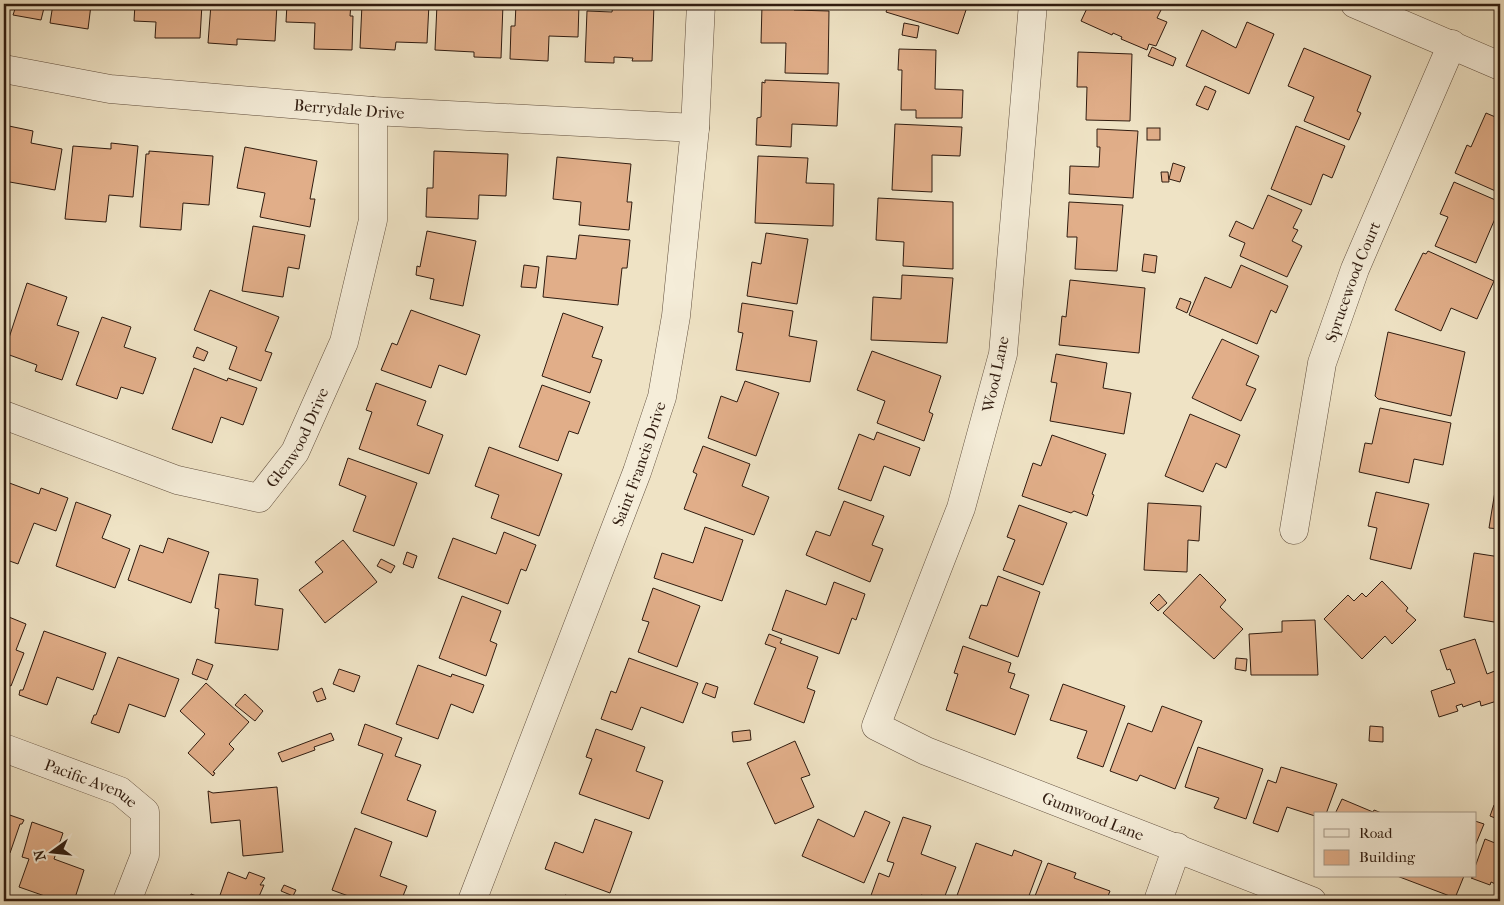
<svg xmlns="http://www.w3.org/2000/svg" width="1504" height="905" font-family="'IM FELL French Canon',serif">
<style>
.building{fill:#e1ae89;stroke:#301c10}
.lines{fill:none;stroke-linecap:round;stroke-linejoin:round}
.minor-casing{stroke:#604e3d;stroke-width:29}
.minor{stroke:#f5edd9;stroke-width:28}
.labels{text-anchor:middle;stroke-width:4.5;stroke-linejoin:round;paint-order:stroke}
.street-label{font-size:16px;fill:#301c10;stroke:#f5edd9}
</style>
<rect width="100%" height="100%" fill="#efe3c5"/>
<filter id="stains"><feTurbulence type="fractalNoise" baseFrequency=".004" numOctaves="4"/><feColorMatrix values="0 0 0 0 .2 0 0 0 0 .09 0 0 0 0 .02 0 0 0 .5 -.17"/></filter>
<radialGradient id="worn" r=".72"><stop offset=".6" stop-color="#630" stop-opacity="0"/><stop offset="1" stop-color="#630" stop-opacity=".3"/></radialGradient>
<g class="building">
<polygon points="4,4 45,4 41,20 13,15 15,9 4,7"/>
<polygon points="53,4 122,4 121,9 91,5 88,29 50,23"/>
<polygon points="135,4 202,4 200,38 155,38 156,22 134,21"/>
<polygon points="211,4 277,4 275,41 237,39 237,45 208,43"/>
<polygon points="287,4 351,4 350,16 353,16 352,50 314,49 315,23 286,22"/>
<polygon points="362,4 429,4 427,43 396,42 395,50 360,48"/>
<polygon points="437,4 503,4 501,58 474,57 474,52 435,50"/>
<polygon points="516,4 579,4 578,37 549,36 548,61 510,59 511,26 515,26"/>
<polygon points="613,4 654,4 652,61 632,61 633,58 614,57 614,63 585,62 587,11 612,12"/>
<polygon points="889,4 968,4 958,34 886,12"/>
<polygon points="1089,4 1164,4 1157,18 1167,22 1156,46 1149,44 1147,50 1121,39 1122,37 1113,33 1112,35 1081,21"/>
<polygon points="762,5 795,6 794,10 829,11 828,74 785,73 786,43 761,43"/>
<polygon points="1247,22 1274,34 1249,94 1186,66 1202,30 1236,48"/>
<polygon points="904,23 919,26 917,38 902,35"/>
<polygon points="1152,47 1176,58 1173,66 1148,56"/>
<polygon points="1304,48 1371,76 1357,111 1361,113 1349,140 1304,121 1314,97 1288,86"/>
<polygon points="899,49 936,50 935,89 963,90 962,118 916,118 916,110 901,110 902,70 898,70"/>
<polygon points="1078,52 1132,54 1130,121 1086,120 1087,87 1077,87"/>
<polygon points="765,80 839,83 837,126 792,124 791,147 756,145 757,118 761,117 762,82 765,83"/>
<polygon points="1205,86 1216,91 1208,110 1196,105"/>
<polygon points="1486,113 1500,119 1500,193 1455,173 1467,145 1471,147"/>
<polygon points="895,124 962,127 960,156 932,155 932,192 892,190"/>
<polygon points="4,125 33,131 31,143 62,149 55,190 4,181"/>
<polygon points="1296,126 1345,146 1332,178 1323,174 1311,205 1271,189"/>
<rect x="1147" y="128" width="13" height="12"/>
<polygon points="1097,129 1138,131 1133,198 1069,194 1070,166 1099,167 1100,147 1097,147"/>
<polygon points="111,143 138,146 133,197 109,195 106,222 65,219 73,146 111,149"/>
<polygon points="245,147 317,161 310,199 315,199 310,227 260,217 265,193 237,188"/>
<polygon points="149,151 213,156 209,205 183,203 181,230 140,227 146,154 149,154"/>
<polygon points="434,151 508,154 506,196 479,195 478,219 426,217 427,188 433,188"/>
<polygon points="758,156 808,158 806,183 834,184 833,226 755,223"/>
<polygon points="557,157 631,164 627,202 632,202 629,230 579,225 581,202 553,199"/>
<polygon points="1173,163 1185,167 1180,182 1169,179"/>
<polygon points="1161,172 1168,172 1169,182 1162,182"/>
<polygon points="1454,182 1500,202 1500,207 1476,263 1435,246 1448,217 1440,214"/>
<polygon points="1268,195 1302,210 1293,228 1298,230 1292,241 1302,246 1287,277 1240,256 1245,243 1229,236 1236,221 1253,229"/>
<polygon points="878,198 953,202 953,269 903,266 904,242 876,240"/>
<polygon points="1069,202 1123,205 1117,271 1075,269 1077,237 1067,237"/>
<polygon points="253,226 305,235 299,269 288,267 283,297 242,291"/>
<polygon points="427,231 476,241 463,306 430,299 434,279 416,275 417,266 420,267"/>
<polygon points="766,233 808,239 797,304 747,296 752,262 761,264"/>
<polygon points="579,235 630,240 627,268 622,268 618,305 543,297 547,256 576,259"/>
<polygon points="1428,251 1494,281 1477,319 1451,308 1441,331 1395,310 1423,253 1426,254"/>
<polygon points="1144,254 1157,256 1155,273 1142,271"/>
<polygon points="524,265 539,267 536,288 521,287"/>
<polygon points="1241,265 1288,286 1276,313 1271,310 1257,344 1189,315 1205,277 1231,288"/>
<polygon points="902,275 953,278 947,343 871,340 873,297 901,299"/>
<polygon points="1070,280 1145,288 1139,353 1059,345 1062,316 1066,317"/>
<polygon points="27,283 67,297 57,325 79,332 62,380 35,371 37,365 4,353"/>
<polygon points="210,290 279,317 265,351 272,353 261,381 229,369 237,347 194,330"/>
<polygon points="1180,298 1191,302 1187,313 1176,308"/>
<polygon points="742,303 793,311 789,336 817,341 810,382 736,370 743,333 738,332"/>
<polygon points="411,310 480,335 466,375 439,365 431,388 381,370 392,343 397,345"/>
<polygon points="563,313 603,327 592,357 602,360 590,393 542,376"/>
<polygon points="102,317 131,327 124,347 156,358 143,394 121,387 117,399 76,385"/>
<polygon points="1388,332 1465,352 1451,416 1378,399 1375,396"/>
<polygon points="1222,339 1259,356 1246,385 1256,389 1241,421 1192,398"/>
<polygon points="197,347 208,352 204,361 193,357"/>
<polygon points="872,351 941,376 929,412 933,414 924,441 877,423 885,401 857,390"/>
<polygon points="1056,354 1107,363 1103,388 1131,393 1124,434 1050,421 1057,383 1051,382"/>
<polygon points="194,368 227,381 228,378 257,388 243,425 221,417 212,443 172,429"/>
<polygon points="745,381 779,393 756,456 708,438 721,396 737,402"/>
<polygon points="376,383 426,401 417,425 443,435 429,474 359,449 372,412 366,410"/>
<polygon points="542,385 590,402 578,434 569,431 558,461 519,447"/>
<polygon points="1380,408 1451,423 1443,465 1414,459 1409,483 1359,472 1365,443 1372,444"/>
<polygon points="1190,414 1240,435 1226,468 1216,463 1203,492 1165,476"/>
<polygon points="877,432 920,448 910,476 884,466 871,501 838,489 859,434 874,440"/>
<polygon points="1052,435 1106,454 1092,494 1094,495 1087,516 1074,511 1071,513 1022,496 1033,463 1041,466"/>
<polygon points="1500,438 1500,456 1496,455"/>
<polygon points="703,446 750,464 742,486 769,497 754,535 684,509 697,474 693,472"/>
<polygon points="489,447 562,474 539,536 491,518 499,495 475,486"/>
<polygon points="348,458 417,483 394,546 353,531 366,496 339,485"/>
<polygon points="1498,473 1500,473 1500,529 1489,528"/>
<polygon points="4,481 39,494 41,488 68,498 56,531 34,523 18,564 4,559"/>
<polygon points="1376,492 1429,504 1411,569 1370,559 1377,528 1368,526"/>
<polygon points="844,501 884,516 872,545 883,549 870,582 806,555 816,531 830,536"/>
<polygon points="76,502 111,515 102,538 130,549 115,588 56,566"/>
<polygon points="1148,503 1201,506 1199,541 1188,540 1187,572 1144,570"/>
<polygon points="1019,505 1067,523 1043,585 1003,570 1015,540 1007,537"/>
<polygon points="705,527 743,540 722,601 654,578 662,553 693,563"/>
<polygon points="504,532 536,545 526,571 521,569 508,604 438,578 453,538 496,554"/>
<polygon points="168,538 209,552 191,603 128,580 140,545 163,553"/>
<polygon points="343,540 377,582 325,623 299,590 323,572 315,562"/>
<polygon points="407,552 417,556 413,568 403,564"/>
<polygon points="1474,553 1500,557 1500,623 1464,617"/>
<polygon points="381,559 395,566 391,573 377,566"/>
<polygon points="219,574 258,579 255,605 283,609 278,650 215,643 219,609 215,608"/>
<polygon points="1200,574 1226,600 1220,607 1243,629 1214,659 1163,613"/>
<polygon points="998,576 1040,592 1018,657 969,638 981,605 987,606"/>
<polygon points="1382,581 1408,608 1406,611 1416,620 1392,644 1385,636 1362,659 1324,619 1348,595 1354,601 1362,593 1366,597"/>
<polygon points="834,582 865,594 856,620 852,618 839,654 772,630 786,590 826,605"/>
<polygon points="653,588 700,606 677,667 638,652 649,622 642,620"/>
<polygon points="1159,594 1167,603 1158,611 1150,603"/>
<polygon points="462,596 501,611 490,641 497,644 486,676 439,658"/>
<polygon points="4,615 26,624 16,650 24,653 11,686 4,683"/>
<polygon points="1315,620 1318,675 1251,675 1249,634 1282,632 1282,621"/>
<polygon points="44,631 106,653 93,690 57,677 47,705 19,695 20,690 23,690"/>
<polygon points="769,634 782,639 780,643 818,657 807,688 815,691 804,723 754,704 776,648 765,644"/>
<polygon points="1475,639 1487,674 1500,669 1500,700 1481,706 1480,701 1463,707 1462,704 1456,706 1458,711 1439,717 1431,691 1455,683 1450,669 1447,670 1440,650"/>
<polygon points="963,646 1011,663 1008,672 1015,674 1010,688 1029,695 1015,735 946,710 958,674 954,673"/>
<polygon points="118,657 179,679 165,717 129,704 119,733 91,723 94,715 96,715"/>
<polygon points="629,658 698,683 683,723 641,707 632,730 601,719 611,691 616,693"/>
<polygon points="1236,658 1247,659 1246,671 1235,669"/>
<polygon points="197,659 213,665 207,680 192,674"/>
<polygon points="418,665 451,677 452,674 484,685 473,713 451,704 438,739 396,724"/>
<polygon points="339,669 360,676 354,692 333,684"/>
<polygon points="206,683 249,722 229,744 234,749 213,772 215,773 213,776 188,753 205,734 180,711"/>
<polygon points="706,683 718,687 715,698 702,693"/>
<polygon points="1063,684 1125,706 1103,767 1077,758 1087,731 1050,720"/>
<polygon points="322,688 326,699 317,702 313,692"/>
<polygon points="245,694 263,711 255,721 235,705"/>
<polygon points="1162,706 1202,721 1175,789 1140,775 1137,781 1110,771 1128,723 1152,732"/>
<polygon points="365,724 402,738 395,756 421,765 407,800 436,811 427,837 361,813 383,754 358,745"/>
<polygon points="1370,726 1383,727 1383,742 1369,741"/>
<polygon points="596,729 645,747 636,771 663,781 649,819 579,794 592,759 586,757"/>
<polygon points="750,730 751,740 733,742 732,732"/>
<polygon points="331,733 334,740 314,747 315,750 282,762 278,753"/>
<polygon points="795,741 810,775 801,778 814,807 775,824 747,763"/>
<polygon points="1198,747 1263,769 1246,819 1214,808 1219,798 1185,787"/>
<polygon points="1281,767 1337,784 1326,814 1315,814 1315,816 1287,807 1278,832 1253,823 1268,780 1276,783"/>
<polygon points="277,787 283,852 243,856 240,820 211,823 208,791 213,793"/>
<polygon points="1342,799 1373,812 1374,810 1384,814 1335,814"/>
<polygon points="1494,805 1500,807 1500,820 1490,816"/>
<polygon points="865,811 890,822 864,883 802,856 818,819 854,837"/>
<polygon points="4,813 24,820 22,824 20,824 10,853 4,851"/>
<polygon points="903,817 931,826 921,854 956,867 943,901 921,895 919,901 897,901 886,897 883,901 869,901 879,873 889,877 894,863 887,861"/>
<polygon points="595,819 632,832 610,893 545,869 555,842 583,853"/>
<polygon points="1475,821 1484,824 1475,846"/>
<polygon points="32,822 63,833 54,859 84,870 74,901 59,901 19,887 29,859 22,857"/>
<polygon points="355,828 392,842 380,876 407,886 401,901 362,901 332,890"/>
<polygon points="1485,839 1500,845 1500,886 1491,882 1490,885 1471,878 1475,876 1475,867"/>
<polygon points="976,843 1012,856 1014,850 1042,861 1027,901 955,901"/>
<polygon points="1048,863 1076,873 1074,878 1110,891 1106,901 1033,901"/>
<polygon points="228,872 246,879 249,872 265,878 260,885 264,885 257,901 218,901"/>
<polygon points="1397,876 1464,876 1455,898"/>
<polygon points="284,885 296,890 293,896 281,891"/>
<polygon points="191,894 210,901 189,901"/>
<polygon points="565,895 585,901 563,901"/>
</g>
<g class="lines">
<defs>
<g id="minor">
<path id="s1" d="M1033,4L1003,354L961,508L876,726L926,751L1312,901"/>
<polyline points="1355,4 1500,66"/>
<path id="s2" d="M4,69L110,89L373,111L695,128"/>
<path id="s3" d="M4,415L177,480L259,498L295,452L344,342L373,220V111"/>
<path id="s4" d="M1294,530L1322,363L1355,269L1452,44"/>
<path id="s5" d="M4,748L120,791L145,812V855L127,901"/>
<path id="s6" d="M472,901L637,472L662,397L676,316L695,128L701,4"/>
<polyline points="1158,901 1177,847"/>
</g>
</defs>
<use href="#minor" class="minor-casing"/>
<use href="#minor" class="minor"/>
</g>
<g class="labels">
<g class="street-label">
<text dy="6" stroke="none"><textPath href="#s2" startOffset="348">Berrydale Drive</textPath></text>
<text dy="6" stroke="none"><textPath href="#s4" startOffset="256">Sprucewood Court</textPath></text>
<text transform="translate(995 374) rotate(-78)" y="6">Wood Lane</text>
<text dy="6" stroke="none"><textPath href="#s3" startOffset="341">Glenwood Drive</textPath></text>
<text dy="6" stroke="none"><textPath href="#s6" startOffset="468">Saint Francis Drive</textPath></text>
<text dy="6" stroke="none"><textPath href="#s5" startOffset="94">Pacific Avenue</textPath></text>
<text dy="6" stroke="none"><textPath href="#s1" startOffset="980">Gumwood Lane</textPath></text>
</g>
</g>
<rect width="1504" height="905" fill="none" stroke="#efe3c5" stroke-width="20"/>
<rect x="5" y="5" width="1494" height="895" fill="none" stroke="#301c10" stroke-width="2.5"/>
<rect x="10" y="10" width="1484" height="885" fill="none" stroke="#301c10"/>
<rect x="1314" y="812" width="162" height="65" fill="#f5edd9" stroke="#a69989"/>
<rect x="1324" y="829" width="25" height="8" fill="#f5edd9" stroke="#a69989"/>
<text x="1359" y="838" font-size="15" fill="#301c10">Road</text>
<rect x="1324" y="850" width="25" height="15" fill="#e1ae89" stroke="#a69989"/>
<text x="1359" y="862" font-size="15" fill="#301c10">Building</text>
<g transform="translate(52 852) rotate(255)" stroke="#f5edd9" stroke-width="4" paint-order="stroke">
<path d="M0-4L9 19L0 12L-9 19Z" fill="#301c10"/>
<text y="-8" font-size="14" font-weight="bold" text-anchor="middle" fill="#301c10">N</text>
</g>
<rect width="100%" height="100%" filter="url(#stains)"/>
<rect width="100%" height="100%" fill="url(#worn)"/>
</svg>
